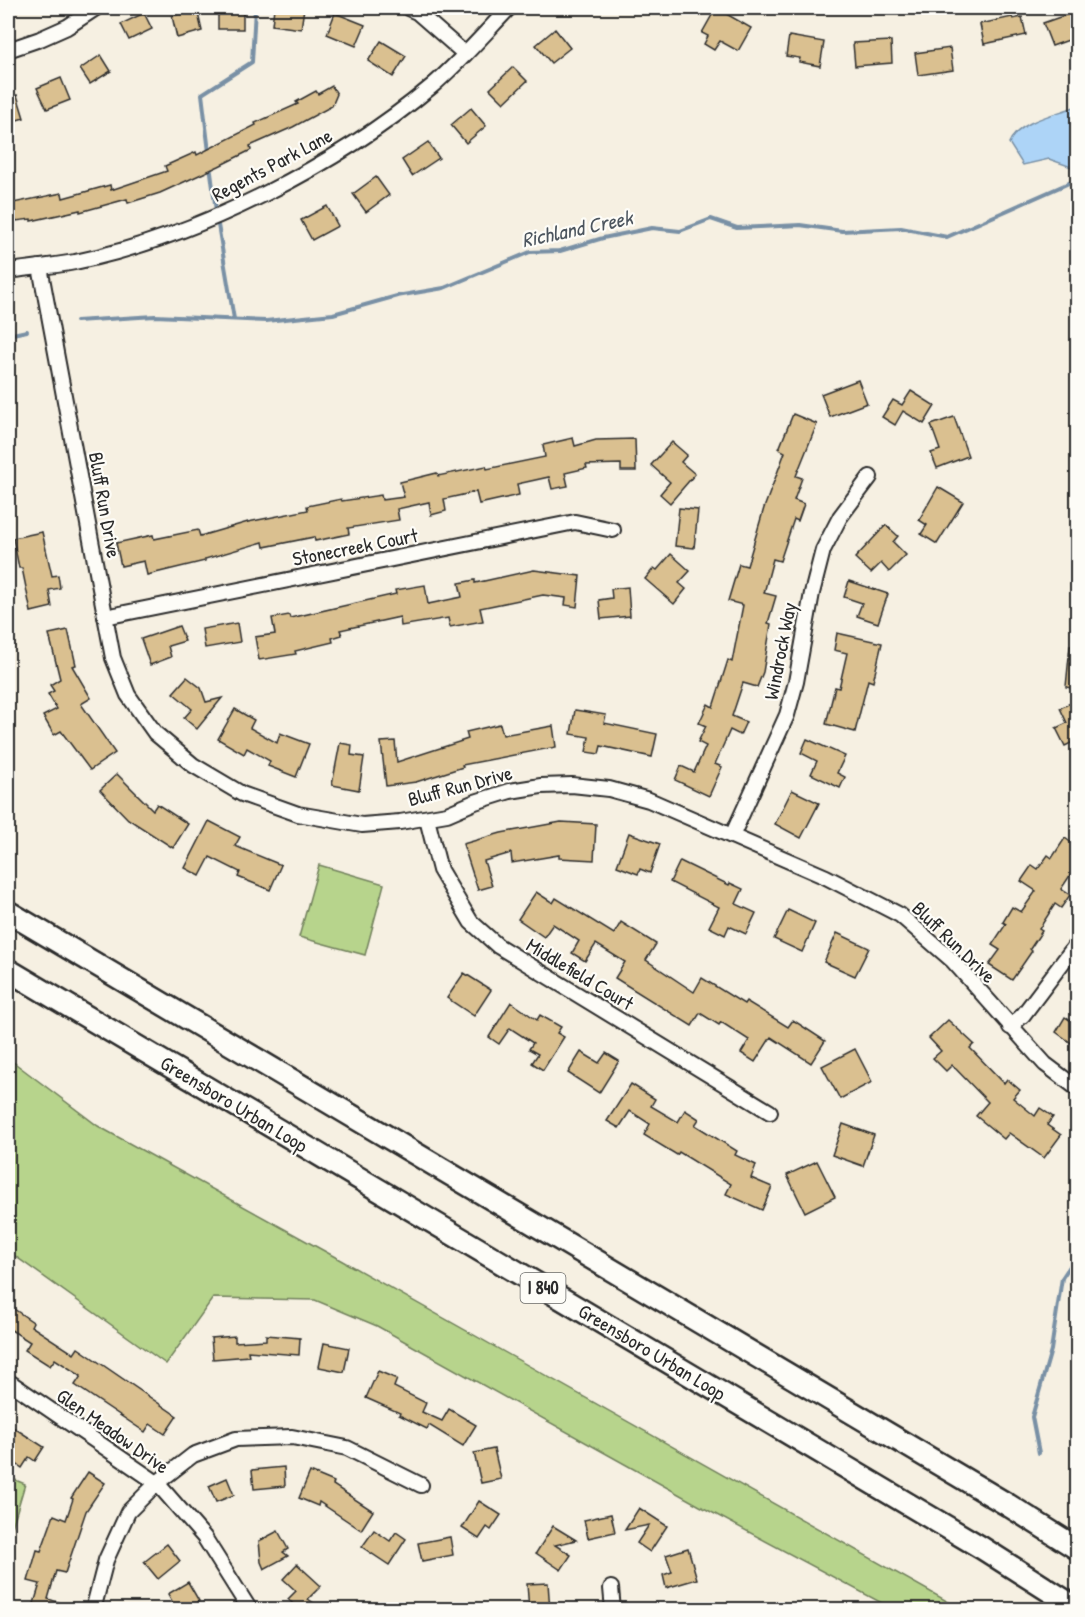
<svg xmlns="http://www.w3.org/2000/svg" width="1085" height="1617" font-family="'Patrick Hand',sans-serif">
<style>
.green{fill:#b7d48c;stroke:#71805c;stroke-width:1.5}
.water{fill:#add4f7;stroke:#7990a5;stroke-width:1.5}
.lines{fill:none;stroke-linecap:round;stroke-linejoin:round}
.stream{stroke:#7990a5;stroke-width:4}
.building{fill:#dac090;stroke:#2b2b2b;stroke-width:1.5}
.minor-casing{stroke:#2b2b2b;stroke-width:18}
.highway-casing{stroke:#2b2b2b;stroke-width:26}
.minor{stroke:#fdfcf7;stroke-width:14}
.highway{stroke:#fdfcf7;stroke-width:21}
.labels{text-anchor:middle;stroke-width:4.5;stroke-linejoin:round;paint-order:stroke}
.shield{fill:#fdfcf7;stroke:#6a6a68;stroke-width:1.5}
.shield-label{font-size:18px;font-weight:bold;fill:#2b2b2b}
.street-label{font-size:20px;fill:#2b2b2b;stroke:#fdfcf7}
.water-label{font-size:21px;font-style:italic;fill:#4c555e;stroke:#fdfcf7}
</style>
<rect width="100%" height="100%" fill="#f6f0e2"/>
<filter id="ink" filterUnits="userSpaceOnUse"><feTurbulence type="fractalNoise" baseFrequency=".0167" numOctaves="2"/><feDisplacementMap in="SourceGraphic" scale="12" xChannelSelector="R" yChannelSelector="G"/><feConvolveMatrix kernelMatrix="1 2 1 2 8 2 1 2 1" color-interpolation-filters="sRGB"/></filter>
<g filter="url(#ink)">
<g class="green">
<polygon points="319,865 384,884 365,955 299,937"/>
<polygon points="8,1058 98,1126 337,1258 961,1609 893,1609 700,1506 377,1326 315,1300 213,1298 166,1364 8,1251"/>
<polygon points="8,1477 25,1484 8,1541"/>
</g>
<path class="water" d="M1077,106V169L1049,159L1023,165L1009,143C1018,121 1057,114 1077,106Z"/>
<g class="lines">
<g class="stream">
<polyline points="209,152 202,94 252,62 255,8"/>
<polyline points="210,165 216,211"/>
<polyline points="217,219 234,319"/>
<polyline points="76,321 155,316 266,321 333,314 397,296 444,288 530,252 560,251 603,238 652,228 680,231 711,219 737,228 800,225 842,231 901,228 947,237 1078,179"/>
<polyline points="8,335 27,331"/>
<polyline points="1039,1453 1032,1417 1051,1350 1062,1278 1078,1254"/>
</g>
</g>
<g class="building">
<rect x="218" y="8" width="25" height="21"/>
<polygon points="274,8 304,8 301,29 272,25"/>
<polygon points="716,8 751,28 738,51 720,41 714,50 704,44 708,36 702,33"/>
<polygon points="197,9 202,31 177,38 172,16"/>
<polygon points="1077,11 1077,37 1052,46 1043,23"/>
<polygon points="144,13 152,29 129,40 121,24"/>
<polygon points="335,13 365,25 356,46 327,34"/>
<polygon points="1012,17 1013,19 1022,17 1026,35 984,44 980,24"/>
<polygon points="555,29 570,48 551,63 536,45"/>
<polygon points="789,36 824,42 820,66 799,62 800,58 786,56"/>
<polygon points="381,41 406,56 393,77 368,61"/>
<polygon points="891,41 892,63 855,66 853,43"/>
<polygon points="950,48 953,70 918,75 915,53"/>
<polygon points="101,55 111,71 90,84 80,69"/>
<polygon points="513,67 527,81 504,103 490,89"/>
<polygon points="61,78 70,100 47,109 37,88"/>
<polygon points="332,86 337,94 332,106 293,127 250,146 251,150 219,166 160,193 128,203 127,199 80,212 80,210 31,221 31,219 8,222 8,204 62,193 63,198 110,185 111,190 167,171 165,166 196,152 197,155 256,125 255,123 298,104 296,102 316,91 318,94"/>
<polygon points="17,95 24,118 10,122 8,113 8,97"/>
<polygon points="471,108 486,126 466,143 451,125"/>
<polygon points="428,142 439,158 412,176 402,160"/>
<polygon points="376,177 389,195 366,212 353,194"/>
<polygon points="327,206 338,226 312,240 301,220"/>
<polygon points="858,380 867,403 830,417 821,394"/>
<polygon points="911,391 935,406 924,424 903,411 895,425 882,417 893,400 902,405"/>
<polygon points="793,414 817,424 796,476 802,478 794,500 804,504 798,521 794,519 780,561 773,559 764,593 776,596 768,623 771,624 763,672 757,687 743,683 732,716 746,722 740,735 730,730 715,764 722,767 709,796 675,780 681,766 694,772 706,746 698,742 706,726 699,723 708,704 713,707 728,660 732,662 743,605 728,601 739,564 747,566 764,508 785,452 779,449"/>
<polygon points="954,417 968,456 937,468 931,453 940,450 931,425"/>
<polygon points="573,438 575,446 596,440 635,439 636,471 621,471 621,464 586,465 587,468 565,473 568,486 552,489 549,477 517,484 519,495 479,504 476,492 444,499 446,511 431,515 429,502 397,509 399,520 348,528 349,534 315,541 314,537 264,547 263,542 205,559 205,561 147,575 144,561 121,566 116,543 153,535 154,539 198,530 200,536 248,522 308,510 307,506 341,499 342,501 381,495 382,500 404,497 400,482 437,473 438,476 486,466 487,469 545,457 543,445"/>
<polygon points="672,442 687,455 681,462 695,474 670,503 660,494 670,482 651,465"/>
<polygon points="938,487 963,502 937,544 921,534 927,525 919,520"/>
<polygon points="679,508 698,510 694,548 675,546"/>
<polygon points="886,525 898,536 893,542 906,555 889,572 881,563 871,573 855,558"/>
<polygon points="42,532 52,576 58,575 60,588 49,590 52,607 31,612 22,568 19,568 13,538"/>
<polygon points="671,554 690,571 679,583 686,589 674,604 645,579 654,568 657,570"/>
<polygon points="534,570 580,576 577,607 565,605 566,598 543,595 480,608 483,621 450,627 448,618 401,626 400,617 340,630 342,635 332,638 333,642 295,651 296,654 259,660 255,637 275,634 272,618 289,615 290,618 396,594 395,590 425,585 428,604 462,597 459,583 475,580 475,583"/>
<polygon points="849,581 888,594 878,623 857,616 862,603 844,597"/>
<polygon points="628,587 630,616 601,619 599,600 612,598 611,589"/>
<polygon points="237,623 240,642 205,648 202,629"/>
<polygon points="179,626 185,641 168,646 171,657 150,665 141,639"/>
<polygon points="68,630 76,665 72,666 91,698 81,704 115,753 90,770 61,731 54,735 43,716 57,709 48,694 54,691 50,685 60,679 49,634"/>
<polygon points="837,633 882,643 873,682 868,680 855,732 826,724 835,687 839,688 847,653 834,650"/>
<polygon points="1070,646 1077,646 1077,689 1066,687"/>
<polygon points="187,677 201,688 206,702 222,698 197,729 184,718 192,709 173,693"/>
<polygon points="1077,700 1077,746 1075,741 1065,746 1056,728 1067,723 1060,708"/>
<polygon points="235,709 254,720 250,728 277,743 280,733 309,744 296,777 268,766 270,761 247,748 244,754 218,739"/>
<polygon points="575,710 606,715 604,723 657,734 652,757 601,746 599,754 586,752 589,737 571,734"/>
<polygon points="500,724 503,735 553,726 556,747 462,765 463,767 416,782 386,786 381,742 395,741 397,762 468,739 466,732"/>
<polygon points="807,739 845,756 837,773 845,777 840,788 811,774 817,761 801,753"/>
<polygon points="340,743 352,745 351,755 364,757 359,790 332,785"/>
<polygon points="117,774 153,810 157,804 188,824 173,848 128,819 100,790"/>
<polygon points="792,790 819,803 801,838 775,824"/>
<polygon points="209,821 240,837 235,846 281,865 270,890 238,877 240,872 210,857 200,876 185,868"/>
<polygon points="561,822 596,824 594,860 559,858 559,855 512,863 511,853 484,861 492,886 478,890 463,844 501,833"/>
<polygon points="629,833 660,844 650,873 640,869 638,874 617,866"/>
<polygon points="1065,838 1077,847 1077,865 1061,889 1070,895 1061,908 1055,904 1039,929 1042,931 1030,949 1032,951 1012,980 989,965 1000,950 992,945 1006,924 1003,922 1012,907 1021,912 1036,891 1021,881 1032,865 1038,869 1048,855 1052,858"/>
<polygon points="680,861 729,885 730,883 743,889 736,904 756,913 746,934 729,926 725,935 709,927 719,907 670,882"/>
<polygon points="536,892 553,903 556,898 614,934 621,922 656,944 646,960 694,992 702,978 744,1004 746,1001 788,1027 793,1020 825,1041 811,1063 771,1037 755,1062 741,1053 749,1040 721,1022 719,1025 700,1013 692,1026 615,978 625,962 596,944 585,961 572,953 579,941 553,924 544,937 518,919"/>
<polygon points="788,910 815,923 802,952 774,939"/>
<polygon points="837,933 869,948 855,976 824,962"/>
<polygon points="464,973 491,990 474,1016 447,998"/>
<polygon points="511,1002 537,1020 540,1015 561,1027 557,1033 564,1037 543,1070 532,1063 538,1054 529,1049 533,1043 510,1028 499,1044 489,1037"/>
<polygon points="1077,1012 1077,1047 1056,1032 1065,1017 1071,1021"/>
<polygon points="948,1020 974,1044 970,1048 1004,1083 1007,1079 1020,1090 1013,1098 1035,1116 1040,1108 1053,1117 1047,1125 1061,1135 1044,1158 1009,1133 1004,1139 976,1116 988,1102 952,1065 946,1071 933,1058 941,1051 929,1038"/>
<polygon points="855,1049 872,1082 840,1099 822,1066"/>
<polygon points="581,1052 599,1063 606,1053 619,1061 599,1093 568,1073"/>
<polygon points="631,1084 655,1099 651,1106 678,1122 685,1110 699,1119 695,1125 737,1151 735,1155 756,1165 751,1178 772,1187 762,1210 726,1194 731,1184 679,1152 677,1155 644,1135 650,1124 630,1111 619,1128 607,1121"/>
<polygon points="843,1124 874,1135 863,1166 832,1155"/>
<polygon points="817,1161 835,1197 805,1212 787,1175"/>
<polygon points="8,1305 33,1322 31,1326 74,1354 78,1348 177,1416 165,1434 150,1424 145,1432 75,1385 81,1376 55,1359 50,1366 25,1350 30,1342 8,1328"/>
<polygon points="266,1335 300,1338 299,1355 248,1351 249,1356 213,1359 211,1338 235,1336 235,1342 266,1340"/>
<polygon points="324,1343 349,1348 344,1372 319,1367"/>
<polygon points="378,1371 397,1379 394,1387 426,1403 422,1412 442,1421 449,1409 476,1425 463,1446 429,1425 427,1429 399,1415 400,1413 366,1398"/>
<polygon points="8,1424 44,1447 35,1461 29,1457 22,1468 8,1458"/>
<polygon points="494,1449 501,1479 481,1483 474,1453"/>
<polygon points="284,1467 285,1486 254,1489 252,1470"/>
<polygon points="88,1472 105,1483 86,1511 65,1573 56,1571 48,1599 74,1607 73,1610 32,1610 40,1584 28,1581 37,1550 41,1551 54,1515 66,1520 73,1499 71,1498"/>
<polygon points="310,1472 334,1482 333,1485 373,1511 361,1530 319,1502 318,1506 299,1498"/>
<polygon points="227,1478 234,1495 216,1502 209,1486"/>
<polygon points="479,1501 501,1515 491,1530 487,1527 479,1539 462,1528"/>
<polygon points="639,1508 667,1526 650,1552 637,1543 649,1525 625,1530"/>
<polygon points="611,1514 615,1532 588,1538 584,1520"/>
<polygon points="553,1526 576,1540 555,1545 571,1555 561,1570 536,1553"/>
<polygon points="374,1530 390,1541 396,1532 406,1539 389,1565 362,1547"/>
<polygon points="278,1531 288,1549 283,1552 288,1556 264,1569 261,1562 259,1541"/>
<polygon points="450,1537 453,1555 422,1561 418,1543"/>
<polygon points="167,1544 180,1561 158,1579 144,1562"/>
<polygon points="688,1548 697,1579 666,1588 663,1575 672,1572 666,1555"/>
<polygon points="297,1564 321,1586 308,1599 324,1610 299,1610 288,1599 296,1591 283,1579"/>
<polygon points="188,1582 199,1601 184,1610 177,1610 168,1594"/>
<polygon points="548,1583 550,1610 529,1610 527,1584"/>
</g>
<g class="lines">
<defs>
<g id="minor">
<polyline points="408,8 417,12 465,54"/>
<polyline points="8,50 40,39 67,27 96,8"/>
<polyline points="40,267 113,658 128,695 155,733 193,765 242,794 298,814 362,825 400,822 447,814 475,802 510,791 541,786 572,785 609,789 649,800 826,877 900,915 953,961 1045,1064 1078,1089"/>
<path d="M8,271C30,268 53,266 75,262C197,237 338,165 432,86C460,62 484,34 509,8"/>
<polyline points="105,617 575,522 613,530"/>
<polyline points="427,819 440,870 471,922 498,946 770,1112"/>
<polyline points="732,836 787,715 796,682 812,593 823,550 840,517 870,477"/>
<polyline points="1010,1027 1023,1015 1078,942"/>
<polyline points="8,1381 157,1483 204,1537 250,1610"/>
<polyline points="611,1588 613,1610"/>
<polyline points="93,1610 106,1560 128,1512 157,1483 193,1455 236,1439 292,1437 347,1448 421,1485"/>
</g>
<g id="highway">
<polyline points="8,912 1008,1505 1078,1549"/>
<polyline points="8,970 982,1548 1078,1609"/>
</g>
</defs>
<use href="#minor" class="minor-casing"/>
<use href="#highway" class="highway-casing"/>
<use href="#minor" class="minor"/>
<use href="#highway" class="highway"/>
</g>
</g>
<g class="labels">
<rect class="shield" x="520.5" y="1273" width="45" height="30" rx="4.5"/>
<g class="shield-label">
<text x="543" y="1294">I 840</text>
</g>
<g class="street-label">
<text transform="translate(272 165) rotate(-28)" y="7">Regents Park Lane</text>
<text transform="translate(105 505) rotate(80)" y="7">Bluff Run Drive</text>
<text transform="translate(355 547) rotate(-11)" y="7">Stonecreek Court</text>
<text transform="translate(780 651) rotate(-79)" y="7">Windrock Way</text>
<text transform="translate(460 786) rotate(-15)" y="7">Bluff Run Drive</text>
<text transform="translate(954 942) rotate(44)" y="7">Bluff Run Drive</text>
<text transform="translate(580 974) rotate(31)" y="7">Middlefield Court</text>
<text transform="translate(234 1104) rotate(31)" y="7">Greensboro Urban Loop</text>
<text transform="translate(652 1352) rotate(31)" y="7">Greensboro Urban Loop</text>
<text transform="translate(113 1431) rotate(35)" y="7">Glen Meadow Drive</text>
</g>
<g class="water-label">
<text transform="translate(577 229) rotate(-12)" y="7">Richland Creek</text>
</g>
</g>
<rect width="1085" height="1617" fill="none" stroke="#fdfcf7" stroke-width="30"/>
<rect x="15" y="15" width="1055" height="1587" fill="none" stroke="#2b2b2b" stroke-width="2" filter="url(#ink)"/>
</svg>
